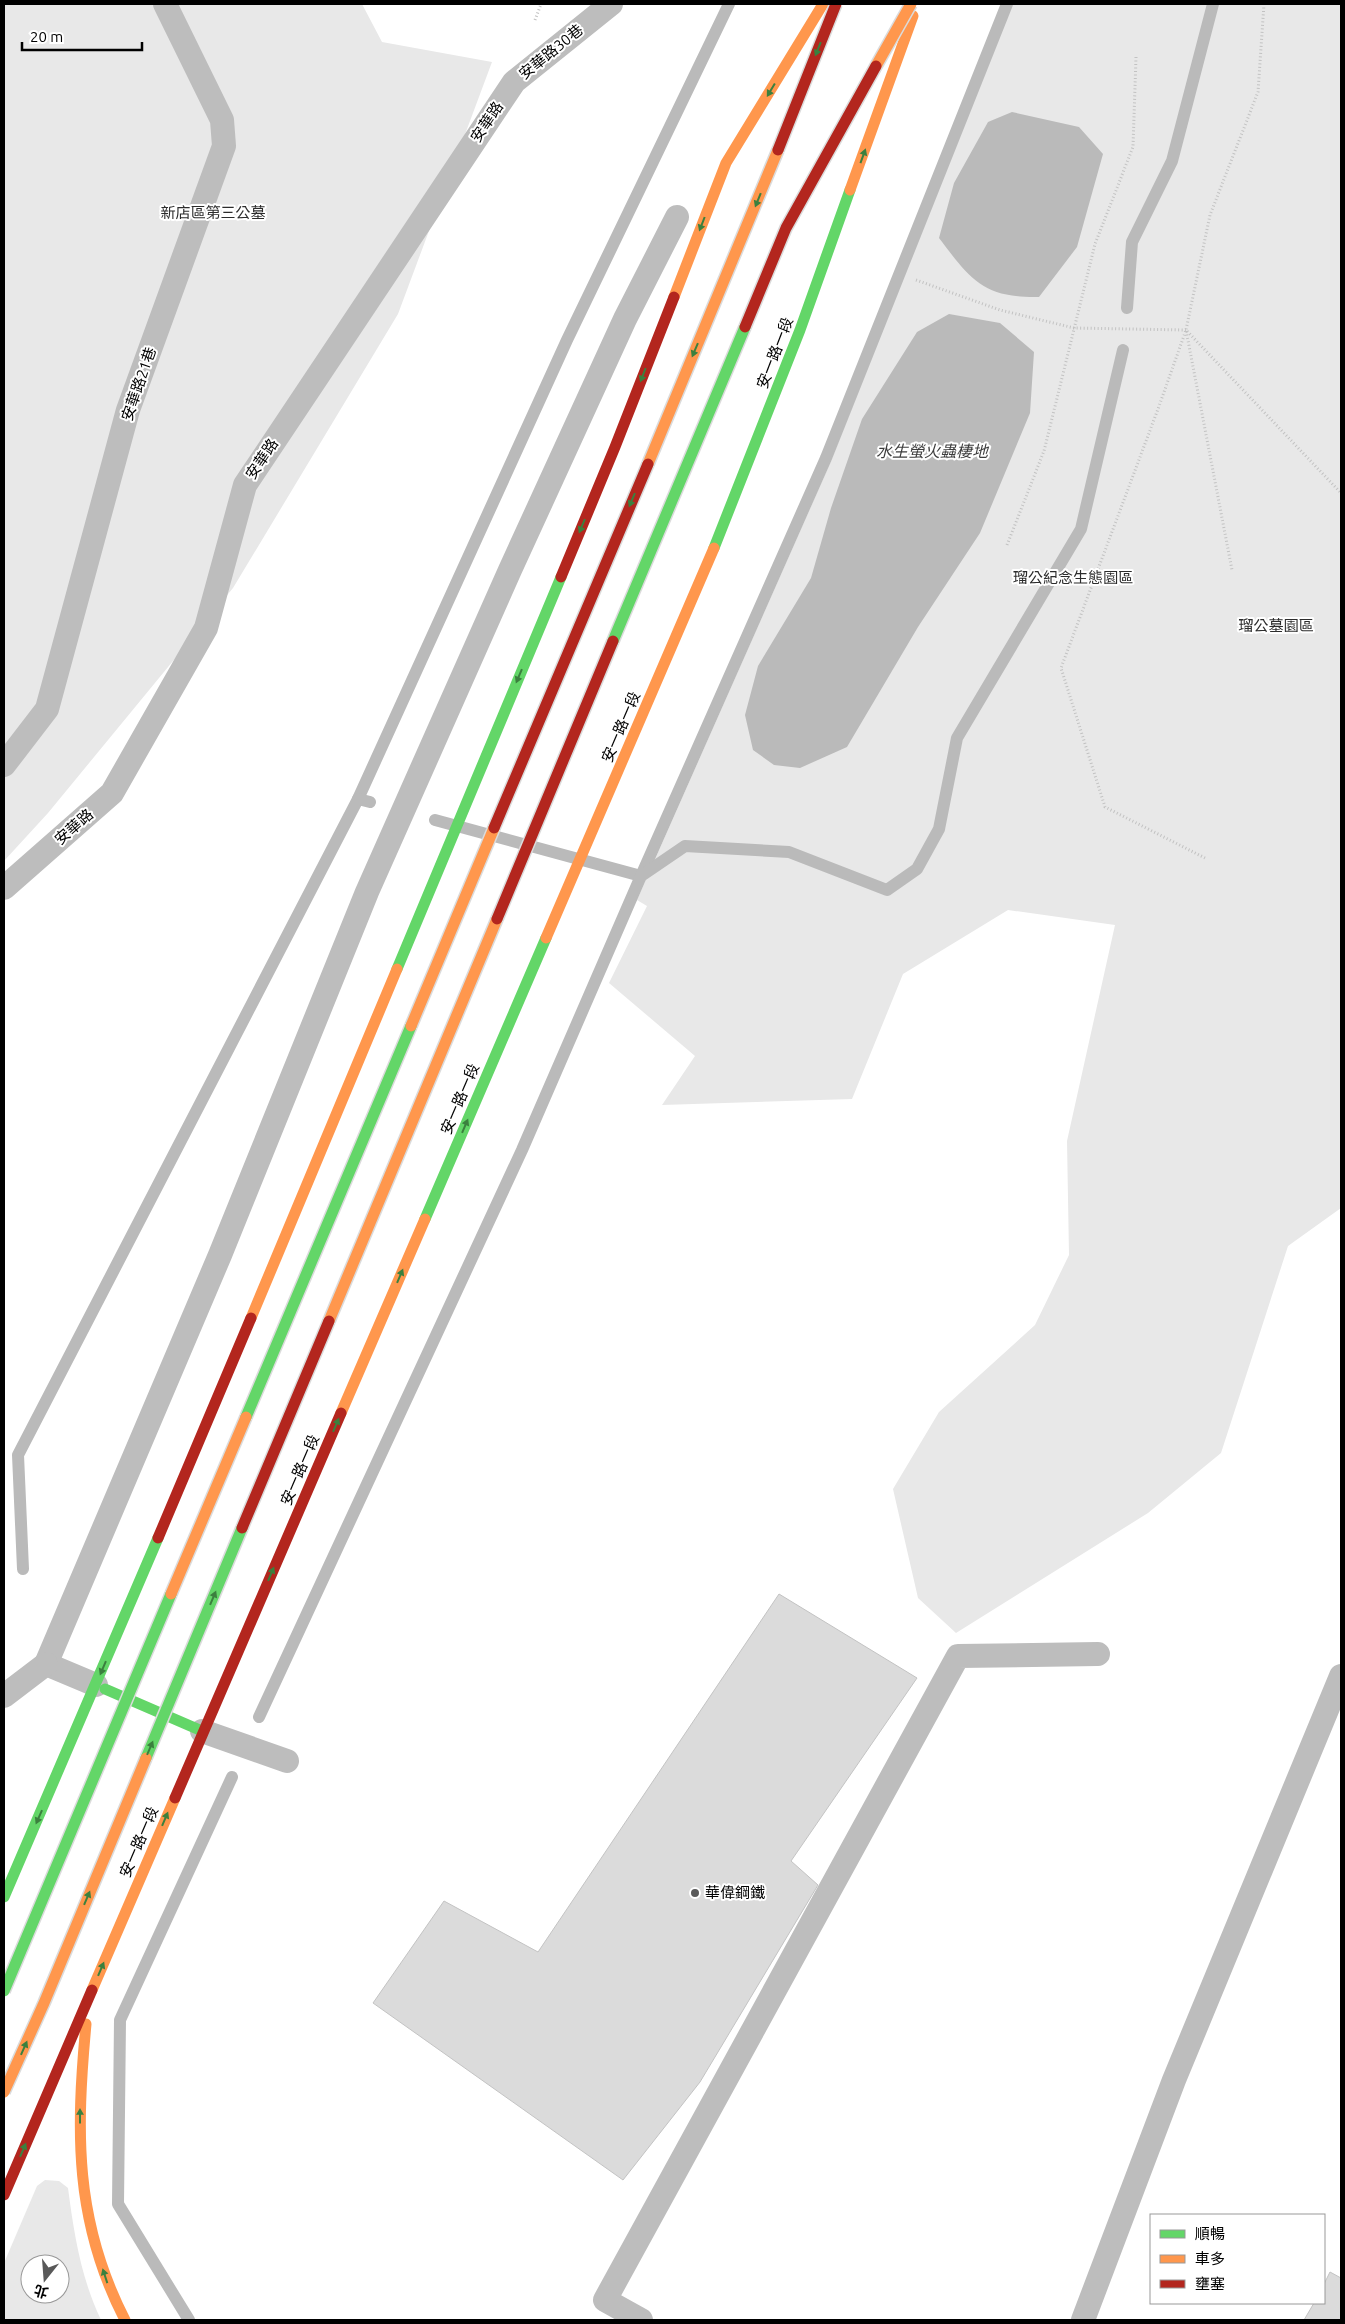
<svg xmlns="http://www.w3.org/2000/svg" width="1345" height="2324" font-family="Ubuntu,'Noto Sans TC',sans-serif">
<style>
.green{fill:#e8e8e8;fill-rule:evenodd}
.water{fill:#bababa}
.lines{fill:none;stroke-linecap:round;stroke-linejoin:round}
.stream{stroke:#bababa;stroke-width:12}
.building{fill:#dbdbdb;stroke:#c3c3c3}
.path{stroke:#c2c2c2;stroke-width:3;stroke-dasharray:1 2.5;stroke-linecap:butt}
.lane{stroke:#bdbdbd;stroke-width:24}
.fast{stroke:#63d668;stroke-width:11}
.slow{stroke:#ff974d;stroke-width:11}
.jam{stroke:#b3261e;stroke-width:11}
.fast-bridge-casing{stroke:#dbdbdb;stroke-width:14;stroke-linecap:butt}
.slow-bridge-casing{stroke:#dbdbdb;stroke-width:14;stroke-linecap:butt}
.jam-bridge-casing{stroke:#dbdbdb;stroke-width:14;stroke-linecap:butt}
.fast-bridge{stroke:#63d668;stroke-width:11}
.slow-bridge{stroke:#ff974d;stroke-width:11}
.jam-bridge{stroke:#b3261e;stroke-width:11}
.oneway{fill:#3b803e}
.poi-dot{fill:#595959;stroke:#fff;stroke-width:2}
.labels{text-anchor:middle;stroke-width:4;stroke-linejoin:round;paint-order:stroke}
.street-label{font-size:15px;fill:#000;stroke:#fff}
.park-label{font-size:15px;fill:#2c2c2c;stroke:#fff}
.poi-label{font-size:15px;fill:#000;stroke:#fff;text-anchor:start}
.water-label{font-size:16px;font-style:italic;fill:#3d3d3d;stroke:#fff}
</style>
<rect width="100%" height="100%" fill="#fff"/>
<g class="green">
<polygon points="4,4 362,4 382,42 492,62 398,314 233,588 48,813 4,861"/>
<polygon points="1010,4 1341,4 1341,1208 1288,1246 1221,1453 1148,1513 956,1633 918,1598 893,1489 939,1412 1035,1325 1069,1255 1067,1141 1115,925 1008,910 903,974 852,1099 662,1105 695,1056 609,983 647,906 637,900 831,461"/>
<path d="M45,2180L59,2181L68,2188C74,2234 81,2278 101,2320H4V2263L37,2186ZM30,2264H60V2294H30Z"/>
</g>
<g class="water">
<path d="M1012,112L1079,127L1103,154L1077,247L1039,297C983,298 971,280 939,238L954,183L988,122Z"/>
<polygon points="949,314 1000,323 1034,352 1030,413 980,533 918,627 847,747 800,768 774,765 753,750 745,715 758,666 811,578 831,508 862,419 917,332"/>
</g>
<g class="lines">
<g class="stream">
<polyline points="1127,308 1132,242 1172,161 1213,4"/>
<polyline points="358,799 567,340 729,4"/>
<polyline points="435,820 641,876 826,458 1007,4"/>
<polyline points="23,1569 18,1455 358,799 370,802"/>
<polyline points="259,1717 522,1150 641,876 685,846 789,852 887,890 917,869 939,829 957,738 1081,529 1123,350"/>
<polyline points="189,2320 118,2204 120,2020 232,1777"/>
</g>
</g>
<g class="building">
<polygon points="779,1594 917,1678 791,1861 818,1885 700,2082 623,2180 373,2003 444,1901 538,1952"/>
<polygon points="1330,2272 1341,2278 1341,2320 1304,2320 1314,2303 1324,2303 1324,2284"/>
</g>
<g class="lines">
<g class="path">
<polyline points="1264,4 1258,92 1210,215 1186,330 1341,493"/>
<polyline points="535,20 541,4"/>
<polyline points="916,280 1000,310 1074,328 1186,330"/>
<polyline points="1007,545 1044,451 1095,244 1133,147 1136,57"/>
<polyline points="1205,858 1105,807 1061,668 1158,409 1186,330 1232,570"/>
</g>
<g class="lane">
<polyline points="4,765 47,709 128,410 224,146 222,120 165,4"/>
<polyline points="4,888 112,793 206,628 245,485 514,82 611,4"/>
<polyline points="96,1685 46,1664 220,1255 367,892 510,570 625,319 677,217"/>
<polyline points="4,1696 46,1664"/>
<polyline points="202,1731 287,1761"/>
<polyline points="641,2320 605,2300 958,1656 1098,1654"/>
<polyline points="1083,2320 1174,2080 1341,1676"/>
</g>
<g class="fast">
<polyline points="714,548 800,330 850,190"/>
<polyline points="397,969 561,577"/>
<polyline points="425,1219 546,938"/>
<polyline points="105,1689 202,1731"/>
<polyline points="4,1897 158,1538"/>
</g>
<g class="slow">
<polyline points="850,190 913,16"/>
<polyline points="674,297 726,163 823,4"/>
<polyline points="546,938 714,548"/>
<polyline points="251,1318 397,969"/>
<polyline points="341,1413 425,1219"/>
<polyline points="92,1990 175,1798"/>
<path d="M86,2024C76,2132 74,2221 125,2320"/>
</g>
<g class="jam">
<polyline points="561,577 615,447 674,297"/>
<polyline points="158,1538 251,1318"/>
<polyline points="175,1798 341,1413"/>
<polyline points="4,2195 92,1990"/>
</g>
<defs>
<g id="fast-bridge">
<polyline points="613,641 745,327"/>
<polyline points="246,1417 411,1026"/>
<polyline points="146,1758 242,1528"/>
<polyline points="4,1991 171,1594"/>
</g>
<g id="slow-bridge">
<polyline points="876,66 911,4"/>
<polyline points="648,464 778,150"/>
<polyline points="411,1026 494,828"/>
<polyline points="329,1321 497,919"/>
<polyline points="171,1594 246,1417"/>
<polyline points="4,2092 44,2003 146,1758"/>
</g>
<g id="jam-bridge">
<polyline points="778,150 836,4"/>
<polyline points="745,327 786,228 876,66"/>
<polyline points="494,828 648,464"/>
<polyline points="497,919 613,641"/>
<polyline points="242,1528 329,1321"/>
</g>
</defs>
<use href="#fast-bridge" class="fast-bridge-casing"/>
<use href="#slow-bridge" class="slow-bridge-casing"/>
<use href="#jam-bridge" class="jam-bridge-casing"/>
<use href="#fast-bridge" class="fast-bridge"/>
<use href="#slow-bridge" class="slow-bridge"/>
<use href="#jam-bridge" class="jam-bridge"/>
</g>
<defs><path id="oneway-solid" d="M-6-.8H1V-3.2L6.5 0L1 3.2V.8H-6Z" transform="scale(1.25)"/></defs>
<g class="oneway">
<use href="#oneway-solid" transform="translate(818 49) rotate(112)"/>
<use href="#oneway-solid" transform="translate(771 90) rotate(121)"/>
<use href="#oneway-solid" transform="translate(863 156) rotate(-70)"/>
<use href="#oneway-solid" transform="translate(758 200) rotate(112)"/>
<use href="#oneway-solid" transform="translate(702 224) rotate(111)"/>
<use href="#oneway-solid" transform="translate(695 350) rotate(113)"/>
<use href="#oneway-solid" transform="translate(643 375) rotate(111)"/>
<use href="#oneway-solid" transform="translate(632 500) rotate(113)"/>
<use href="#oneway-solid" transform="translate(582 526) rotate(113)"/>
<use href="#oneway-solid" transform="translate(519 676) rotate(113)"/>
<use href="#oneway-solid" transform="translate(465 1126) rotate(-67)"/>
<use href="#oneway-solid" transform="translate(400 1276) rotate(-67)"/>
<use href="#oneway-solid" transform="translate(336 1425) rotate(-67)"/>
<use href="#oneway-solid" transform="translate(271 1574) rotate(-67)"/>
<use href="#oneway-solid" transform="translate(213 1598) rotate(-67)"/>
<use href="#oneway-solid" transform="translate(103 1668) rotate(113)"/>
<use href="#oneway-solid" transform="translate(150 1748) rotate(-67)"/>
<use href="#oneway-solid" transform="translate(39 1817) rotate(114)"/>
<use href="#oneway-solid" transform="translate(165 1819) rotate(-67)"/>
<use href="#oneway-solid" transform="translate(87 1898) rotate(-67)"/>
<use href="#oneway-solid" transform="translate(101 1969) rotate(-67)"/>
<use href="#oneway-solid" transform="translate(24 2048) rotate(-66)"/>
<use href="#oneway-solid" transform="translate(80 2116) rotate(-90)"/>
<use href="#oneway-solid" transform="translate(23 2150) rotate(-67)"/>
<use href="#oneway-solid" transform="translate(105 2276) rotate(-108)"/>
</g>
<circle class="poi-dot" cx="695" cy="1893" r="5"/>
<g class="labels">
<g class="street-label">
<text transform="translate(551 52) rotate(-39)" y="5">安華路30巷</text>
<text transform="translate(487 122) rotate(-56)" y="5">安華路</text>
<text transform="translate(775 353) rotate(-69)" y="5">安一路一段</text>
<text transform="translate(139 384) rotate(-71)" y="5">安華路21巷</text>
<text transform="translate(262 459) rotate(-56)" y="5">安華路</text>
<text transform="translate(621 727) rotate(-67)" y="5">安一路一段</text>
<text transform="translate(74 827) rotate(-41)" y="5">安華路</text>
<text transform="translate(460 1099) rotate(-67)" y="5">安一路一段</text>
<text transform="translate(300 1470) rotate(-67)" y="5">安一路一段</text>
<text transform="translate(139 1842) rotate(-67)" y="5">安一路一段</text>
</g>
<g class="park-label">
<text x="213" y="218">新店區第三公墓</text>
<text x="1073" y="583">瑠公紀念生態園區</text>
<text x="1276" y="631">瑠公墓園區</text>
</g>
<g class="poi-label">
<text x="705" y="1898">華偉鋼鐵</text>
</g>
<g class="water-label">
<text x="932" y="457">水生螢火蟲棲地</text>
</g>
</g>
<rect width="1345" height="2324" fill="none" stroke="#000000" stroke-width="10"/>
<rect x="1150" y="2214" width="175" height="90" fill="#ffffff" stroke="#999999"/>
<rect x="1160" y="2230" width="25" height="8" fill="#63d668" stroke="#999999"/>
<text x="1195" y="2239" font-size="15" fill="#000000">順暢</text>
<rect x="1160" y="2255" width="25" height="8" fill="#ff974d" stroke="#999999"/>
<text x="1195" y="2264" font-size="15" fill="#000000">車多</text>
<rect x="1160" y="2280" width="25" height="8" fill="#b3261e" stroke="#999999"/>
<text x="1195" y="2289" font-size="15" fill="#000000">壅塞</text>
<g transform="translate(45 2279) rotate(197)"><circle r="24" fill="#ffffff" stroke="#999999"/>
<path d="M0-4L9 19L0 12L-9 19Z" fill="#595959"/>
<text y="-8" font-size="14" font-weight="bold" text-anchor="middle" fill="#000000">北</text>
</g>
<path d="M22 42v8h120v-8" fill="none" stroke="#000000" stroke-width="2.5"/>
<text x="30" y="42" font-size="15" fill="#000000" stroke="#ffffff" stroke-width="4" paint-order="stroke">20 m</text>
</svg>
